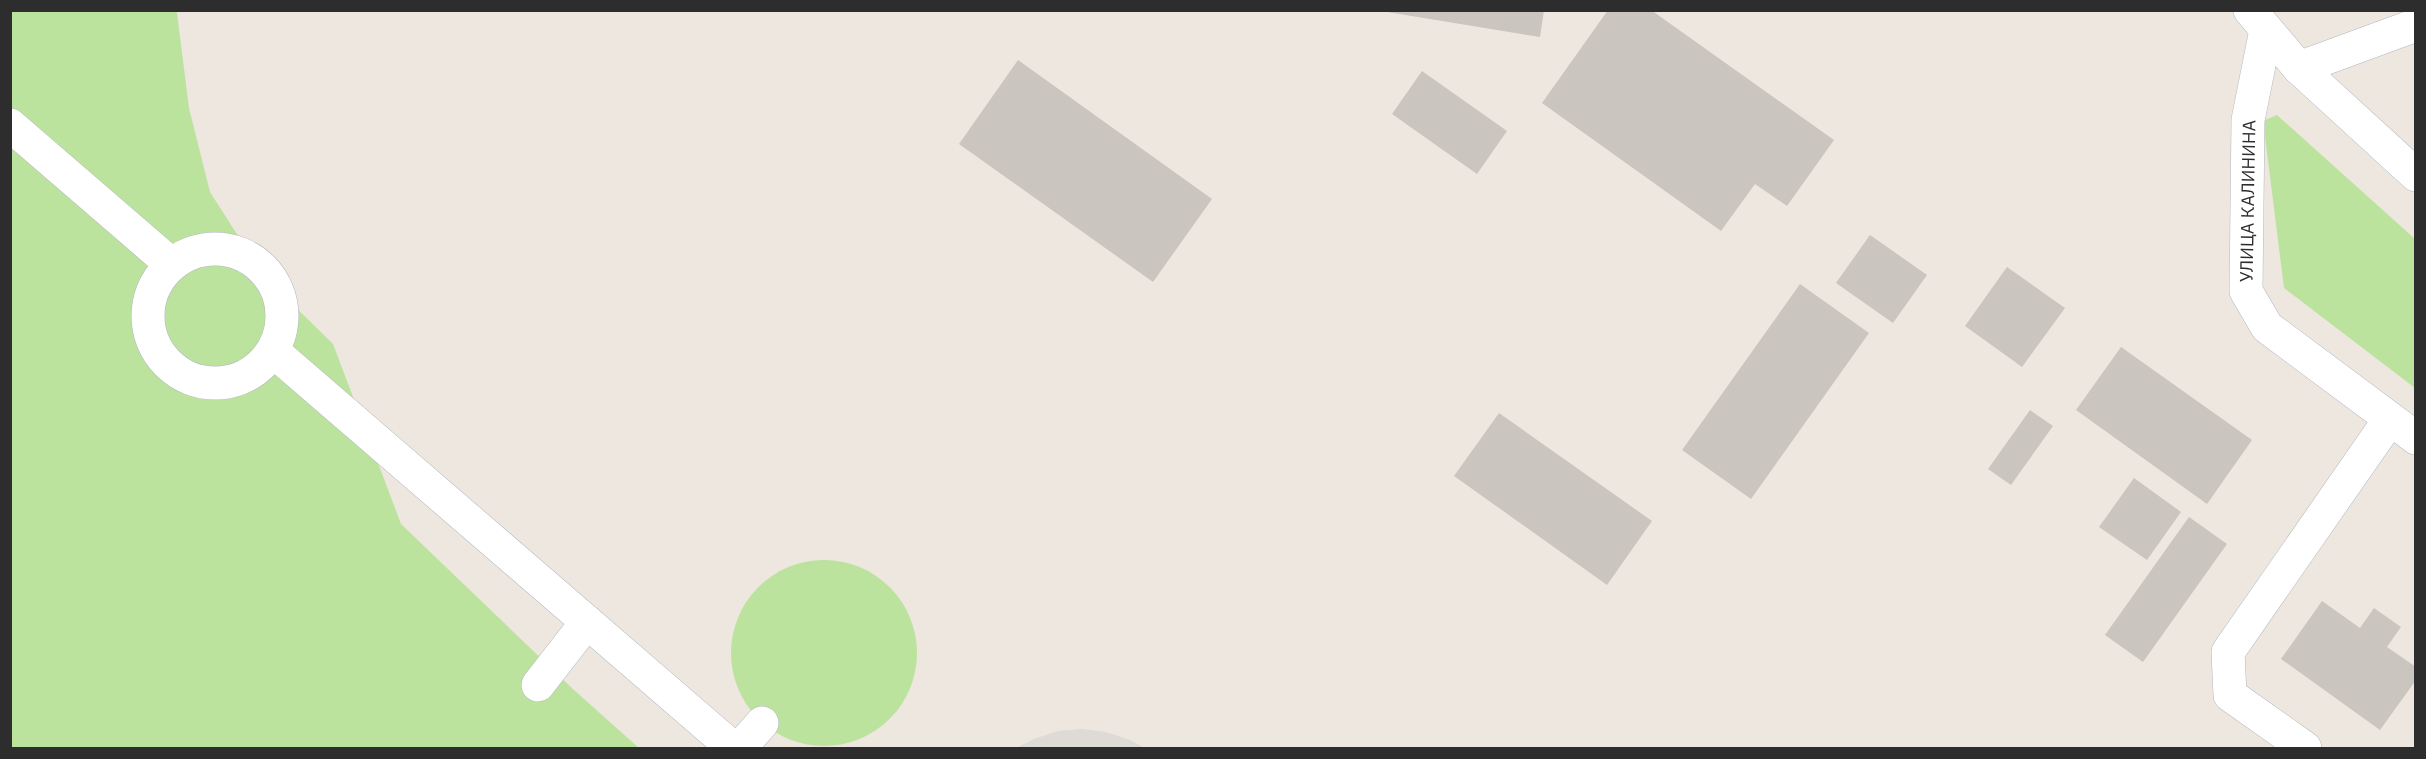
<svg xmlns="http://www.w3.org/2000/svg" width="2426" height="759" font-family="'IBM Plex Sans',sans-serif">
<style>
.green{fill:#bbe39d}
.plaza{fill:#dedad6}
.building{fill:#cac5be}
.lines{fill:none;stroke-linecap:round;stroke-linejoin:round}
.minor-casing{stroke:#b3b7c0;stroke-width:34}
.minor{stroke:#fff;stroke-width:33}
.labels{text-anchor:middle;stroke-width:4.5;stroke-linejoin:round;paint-order:stroke}
.street-label{font-size:18px;fill:#2d2d2d;stroke:#fff}
</style>
<rect width="100%" height="100%" fill="#eee7df"/>
<g class="green">
<polygon points="175,10 177,13 189,108 210,192 256,264 264,269 277,289 333,344 401,524 574,690 639,748 11,748 10,11"/>
<polygon points="2277,115 2415,239 2415,388 2284,288 2263,121"/>
<circle cx="824" cy="653" r="93"/>
</g>
<polygon class="plaza" points="1082,729 1106,732 1130,740 1145,748 1016,748 1034,739 1058,731"/>
<g class="building">
<polygon points="1375,10 1544,10 1540,37"/>
<polygon points="1608,10 1651,10 1834,140 1787,206 1755,184 1721,231 1542,103"/>
<polygon points="1018,60 1212,199 1153,282 959,144"/>
<polygon points="1422,71 1507,131 1477,174 1392,114"/>
<polygon points="1870,235 1927,275 1893,323 1836,283"/>
<polygon points="2007,267 2065,308 2022,367 1965,326"/>
<polygon points="1800,284 1869,333 1751,499 1682,450"/>
<polygon points="2121,347 2252,440 2207,504 2076,410"/>
<polygon points="2030,410 2053,426 2011,485 1988,469"/>
<polygon points="1499,413 1652,521 1607,585 1454,476"/>
<polygon points="2134,478 2181,512 2147,560 2099,527"/>
<polygon points="2189,517 2227,544 2143,662 2105,635"/>
<polygon points="2322,601 2360,628 2374,608 2401,627 2387,647 2416,667 2416,680 2380,730 2281,659"/>
</g>
<g class="lines">
<defs>
<g id="minor">
<polyline points="2250,10 2299,68 2416,175"/>
<polyline points="2266,30 2248,120 2246,291 2267,327 2416,438"/>
<polyline points="2299,68 2416,25"/>
<polyline points="10,125 171,264"/>
<circle cx="215" cy="316" r="67"/>
<polyline points="273,351 733,748"/>
<polyline points="538,685 587,622"/>
<polyline points="740,748 762,723"/>
<polyline points="2305,748 2230,695 2228,652 2390,419"/>
</g>
</defs>
<use href="#minor" class="minor-casing"/>
<use href="#minor" class="minor"/>
</g>
<g class="labels">
<g class="street-label">
<text transform="translate(2248 201) rotate(-89)" y="6">УЛИЦА КАЛИНИНА</text>
</g>
</g>
<rect width="2426" height="759" fill="none" stroke="#2d2d2d" stroke-width="24"/>
</svg>
